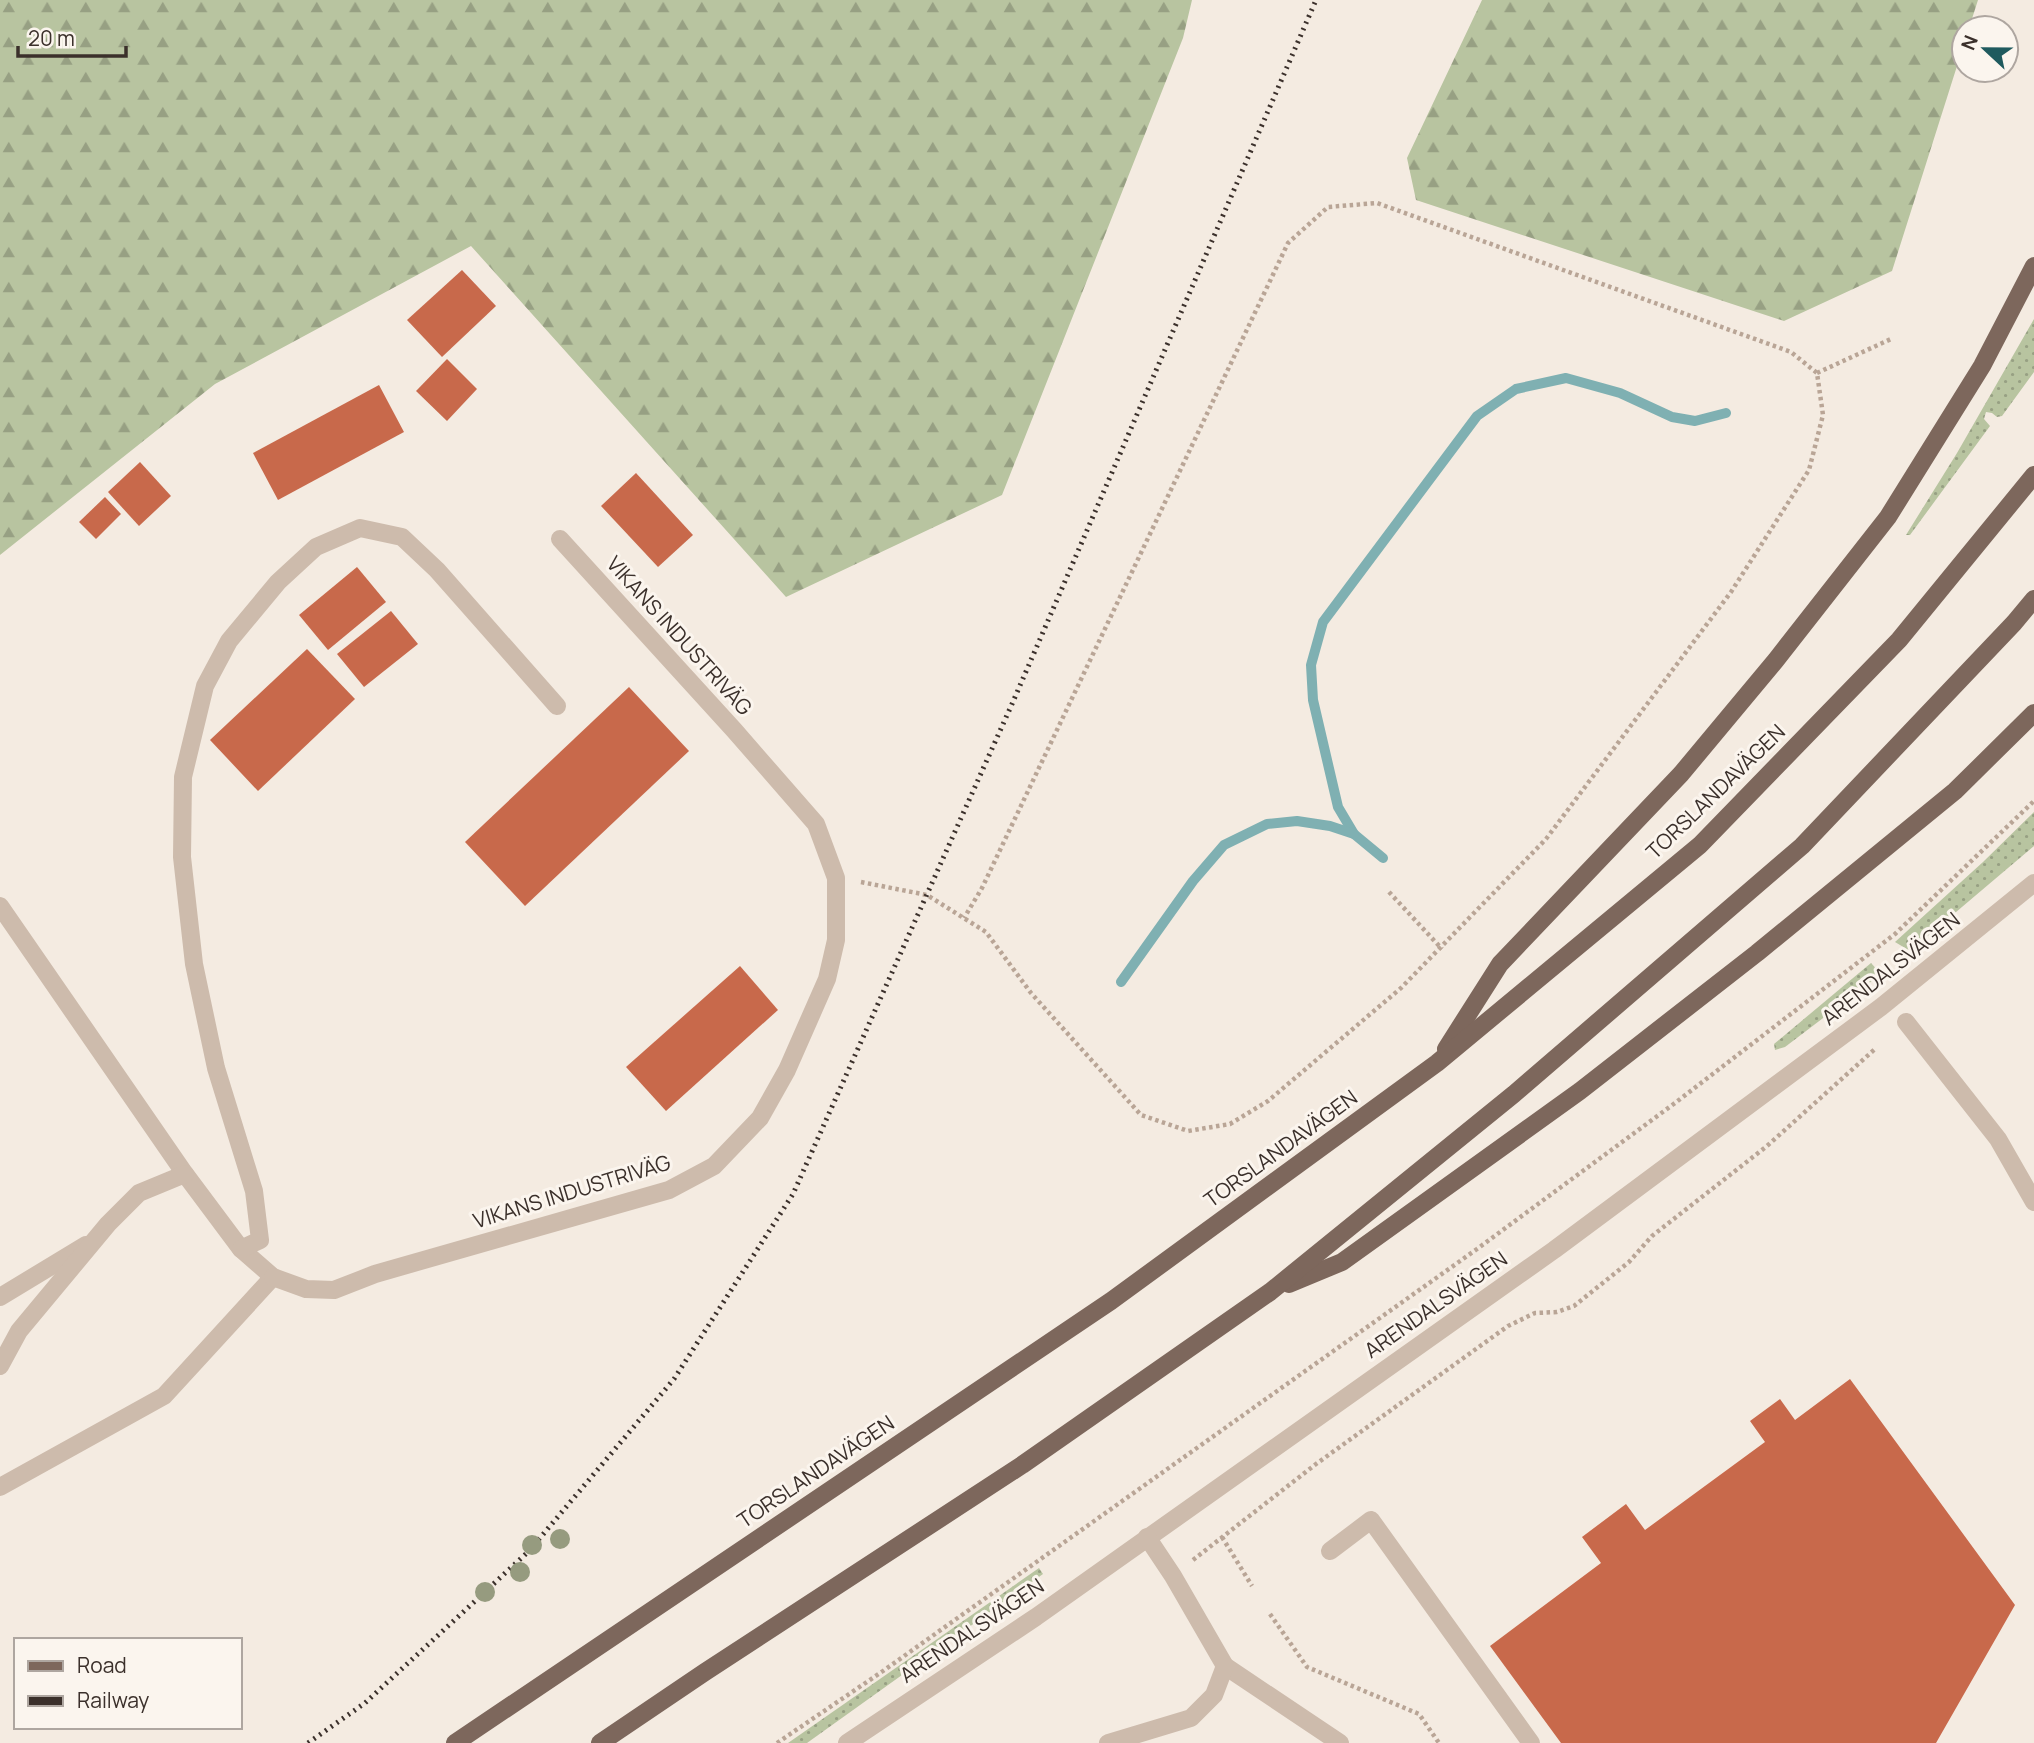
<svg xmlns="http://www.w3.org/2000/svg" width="2034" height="1743" font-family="Manrope,sans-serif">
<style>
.grass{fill:url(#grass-dots)}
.forest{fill:url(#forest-firs)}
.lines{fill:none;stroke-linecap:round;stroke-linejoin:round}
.stream{stroke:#7fb0b2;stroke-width:10}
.building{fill:#c8694b}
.path{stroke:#b9a596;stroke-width:4.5;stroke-dasharray:3.5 3.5;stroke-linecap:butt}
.minor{stroke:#cdbbac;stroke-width:18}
.major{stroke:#7d675c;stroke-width:18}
.rail{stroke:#3b302b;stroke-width:5;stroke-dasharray:2 5;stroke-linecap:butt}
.tree{fill:#969b7f}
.labels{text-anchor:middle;stroke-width:6;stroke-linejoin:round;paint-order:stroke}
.street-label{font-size:21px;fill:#3b302b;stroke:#fbf5ee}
</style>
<defs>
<pattern id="grass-dots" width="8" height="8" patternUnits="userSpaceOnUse" patternTransform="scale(1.75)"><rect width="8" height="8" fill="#b8c4a0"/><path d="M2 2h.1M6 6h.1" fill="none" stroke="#97a083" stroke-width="1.8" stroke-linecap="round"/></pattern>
<pattern id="forest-firs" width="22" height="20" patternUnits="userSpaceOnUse" patternTransform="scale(1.75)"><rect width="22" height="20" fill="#b8c4a0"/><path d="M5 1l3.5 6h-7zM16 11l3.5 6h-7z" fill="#97a083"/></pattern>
</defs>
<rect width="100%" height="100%" fill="#f4ebe1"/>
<g class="grass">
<polygon points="2034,319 2034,372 2002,416 1997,417 1992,413 1986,412 1984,419 1990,426 1910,535 1906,535 1957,453"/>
<polygon points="2034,812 2034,846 1910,951 1895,942 1983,862"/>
<polygon points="1871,963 1881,974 1785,1047 1775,1050 1774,1044"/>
<polygon points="1039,1568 1043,1574 807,1743 788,1743"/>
</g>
<g class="forest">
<polygon points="0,0 1192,0 1183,38 1002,495 786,597 471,246 215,384 0,555"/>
<polygon points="1482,0 1978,0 1969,28 1964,28 1964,44 1892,271 1784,321 1416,200 1407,158"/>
</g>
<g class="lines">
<g class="stream">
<polyline points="1383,858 1354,834 1338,807 1313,700 1311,665 1323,622 1477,416 1516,389 1566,378 1620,393 1672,417 1695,421 1726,413"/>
<polyline points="1121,982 1193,881 1224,845 1267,824 1297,821 1330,826 1354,834"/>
</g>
</g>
<g class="building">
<polygon points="462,270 496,306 442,357 407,320"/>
<polygon points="447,359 477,389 447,421 416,391"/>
<polygon points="379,385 404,432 278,500 253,453"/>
<polygon points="140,462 171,496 139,526 108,492"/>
<polygon points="636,473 693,535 658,567 601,506"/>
<polygon points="105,497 121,514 96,539 79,522"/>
<polygon points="357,567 386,602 328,650 299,615"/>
<polygon points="391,611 418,644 364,687 337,654"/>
<polygon points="307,649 355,699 258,791 210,740"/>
<polygon points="629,687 689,751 525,906 465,842"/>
<polygon points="740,966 778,1010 666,1111 626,1067"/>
<polygon points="1850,1379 2015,1605 1936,1743 1561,1743 1490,1646 1601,1563 1582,1537 1626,1504 1645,1530 1765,1442 1750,1421 1780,1399 1795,1420"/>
</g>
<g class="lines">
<g class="path">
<polyline points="1817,373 1891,339"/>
<polyline points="861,882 927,895 986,932 1031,993 1141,1115 1188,1131 1230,1124 1268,1101 1401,988 1546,839 1731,592 1809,470 1823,415 1817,373 1791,352 1377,203 1328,207 1288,243 982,888 964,918"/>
<polyline points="1389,892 1442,949"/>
<polyline points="1222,1537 1252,1586"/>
<polyline points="1193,1560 1316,1464 1508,1326 1535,1313 1557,1312 1574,1306 1629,1262 1652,1236 1767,1146 1875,1049"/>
<polyline points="1270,1614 1307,1667 1419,1714 1439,1743"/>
<polyline points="777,1743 883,1671 1477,1249 1675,1103 1895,934 2034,801"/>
</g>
<g class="minor">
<polyline points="0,906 185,1174 241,1249 273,1277 164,1396 0,1487"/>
<polyline points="1906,1022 1998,1139 2034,1202"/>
<polyline points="241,1249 260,1240 254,1191 216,1068 194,964 182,857 183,777 205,686 229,641 278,582 316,547 360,528 402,537 437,570 557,706"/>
<polyline points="273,1277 306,1289 334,1290 375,1274 669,1190 714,1166 760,1118 787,1070 827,979 836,940 836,878 816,824 734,730 560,539"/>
<polyline points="0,1297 86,1245"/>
<polyline points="0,1366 19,1331 108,1224 139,1193 185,1174"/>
<polyline points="1330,1551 1371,1520 1531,1743"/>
<polyline points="1225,1666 1340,1743"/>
<polyline points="847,1743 1036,1617 1554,1250 1881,1007 2034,883"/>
<polyline points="1108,1743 1191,1718 1214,1695 1225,1666 1173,1576 1147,1537"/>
</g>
<g class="major">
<polyline points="1446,1049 1500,964 1681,774 1776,660 1888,517 1982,366 2034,266"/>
<polyline points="1289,1284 1342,1262 1580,1091 1757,953 1955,791 2034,713"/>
<polyline points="455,1743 1111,1301 1437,1063 1700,845 1899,640 2034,475"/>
<polyline points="600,1743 705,1672 1022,1465 1270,1292 1514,1094 1802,846 2014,623 2034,599"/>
</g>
<polyline class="rail" points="308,1743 365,1703 529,1551 674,1379 793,1194 1012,704 1316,0"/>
</g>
<g class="tree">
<circle cx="560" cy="1539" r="10"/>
<circle cx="532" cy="1545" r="10"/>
<circle cx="520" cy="1572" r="10"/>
<circle cx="485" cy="1592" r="10"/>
</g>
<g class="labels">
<g class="street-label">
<text transform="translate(679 636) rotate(48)" y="7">VIKANS INDUSTRIVÄG</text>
<text transform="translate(1716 792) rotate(-44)" y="7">TORSLANDAVÄGEN</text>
<text transform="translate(1891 969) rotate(-38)" y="7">ARENDALSVÄGEN</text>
<text transform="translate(1281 1149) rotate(-36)" y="7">TORSLANDAVÄGEN</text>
<text transform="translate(572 1192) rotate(-17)" y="7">VIKANS INDUSTRIVÄG</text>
<text transform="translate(1436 1305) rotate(-35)" y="7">ARENDALSVÄGEN</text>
<text transform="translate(816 1472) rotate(-34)" y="7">TORSLANDAVÄGEN</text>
<text transform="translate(972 1631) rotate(-34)" y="7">ARENDALSVÄGEN</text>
</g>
</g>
<rect x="14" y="1638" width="228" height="91" fill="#fbf5ee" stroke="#aea6a0" stroke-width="2"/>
<rect x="28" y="1661" width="35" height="10" fill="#7d675c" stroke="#aea6a0" stroke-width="2"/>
<text x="77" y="1673" font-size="21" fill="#3b302b">Road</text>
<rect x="28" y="1696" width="35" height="10" fill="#3b302b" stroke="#aea6a0" stroke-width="2"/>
<text x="77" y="1708" font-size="21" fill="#3b302b">Railway</text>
<g transform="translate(1985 49) rotate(292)"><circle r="33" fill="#fbf5ee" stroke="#aea6a0" stroke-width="2"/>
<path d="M0-5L12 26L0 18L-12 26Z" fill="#1f5a5e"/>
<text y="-10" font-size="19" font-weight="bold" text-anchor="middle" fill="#3b302b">N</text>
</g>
<path d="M18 46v10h108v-10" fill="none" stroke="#3b302b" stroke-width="3.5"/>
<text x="28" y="46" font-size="21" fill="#3b302b" stroke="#fbf5ee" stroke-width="5" paint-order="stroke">20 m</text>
</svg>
